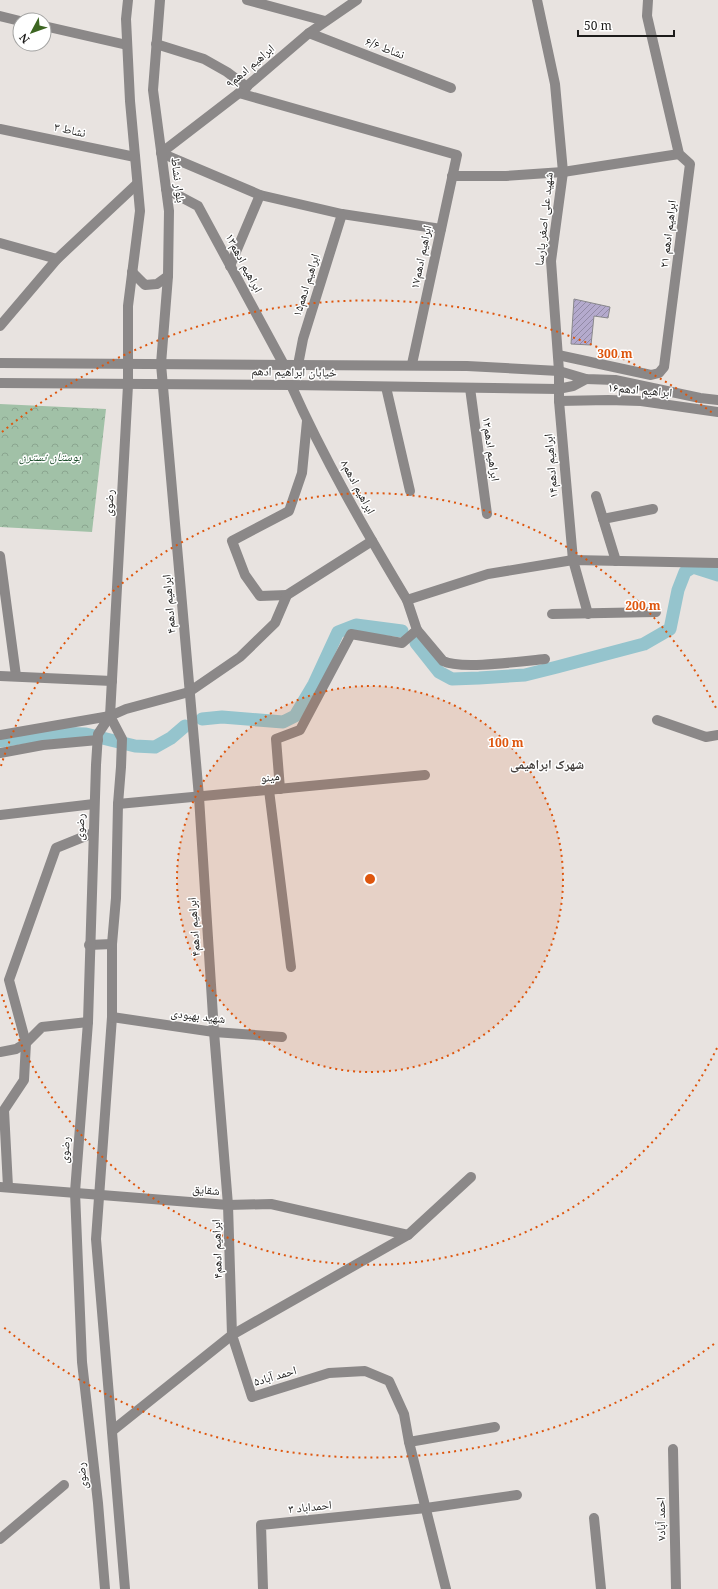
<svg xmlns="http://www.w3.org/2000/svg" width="718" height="1589" font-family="'Noto Serif','Noto Naskh Arabic',serif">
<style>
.park{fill:url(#park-crowns)}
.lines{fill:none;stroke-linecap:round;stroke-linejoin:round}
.canal{stroke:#95c4cd;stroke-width:13}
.building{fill:url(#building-hatch);stroke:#89888c}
.minor{stroke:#8b8888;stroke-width:10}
.tertiary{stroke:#8b8888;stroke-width:10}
.ring{fill:none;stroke:#de560d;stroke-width:2;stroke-dasharray:2 4}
.labels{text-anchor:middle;stroke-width:3;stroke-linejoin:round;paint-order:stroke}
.street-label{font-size:12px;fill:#1c1b1a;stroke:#fff}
.park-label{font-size:12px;font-style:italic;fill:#194b28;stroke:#fff}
.neighbourhood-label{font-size:13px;font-weight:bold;fill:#44403e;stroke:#fff}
.centre{fill:#de560d;stroke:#fff;stroke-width:2}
.ring-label{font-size:12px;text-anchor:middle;font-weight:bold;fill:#de560d;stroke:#fff;stroke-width:3;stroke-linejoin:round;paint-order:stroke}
</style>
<defs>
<pattern id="park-crowns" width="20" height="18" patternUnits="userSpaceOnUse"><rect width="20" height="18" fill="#a1c1a7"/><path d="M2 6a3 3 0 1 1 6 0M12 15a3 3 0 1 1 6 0" fill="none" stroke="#8aa58f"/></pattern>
<pattern id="building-hatch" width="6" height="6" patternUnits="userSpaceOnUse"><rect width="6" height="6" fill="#b4aacd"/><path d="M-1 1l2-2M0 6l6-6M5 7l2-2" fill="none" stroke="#928aa6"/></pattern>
</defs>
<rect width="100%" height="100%" fill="#e8e3e0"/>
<polygon class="park" points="0,404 106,409 92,532 0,527"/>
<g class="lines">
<g class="canal">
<polyline points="416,643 439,672 452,679 479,678 525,675 557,667 644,644 670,629 678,590 685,572 693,567 718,575"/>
<polyline points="202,719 222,717 283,722 295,716 314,684 338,632 356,625 402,631"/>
<polyline points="0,741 52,733 86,734 135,746 155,747 171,738 185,726"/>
</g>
</g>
<polygon class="building" points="574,299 610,307 608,318 594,316 591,345 571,344"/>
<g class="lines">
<g class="minor">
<polyline points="247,0 325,21"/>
<polyline points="357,0 309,33 239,93 161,153 260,195 342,214 441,229"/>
<polyline points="537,0 555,84 563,172 551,261 559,371 559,401 573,560 588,614"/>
<polyline points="0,16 20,21"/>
<polyline points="44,26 127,45"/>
<polyline points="309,33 451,88"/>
<polyline points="156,44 204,59 227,72 247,87"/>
<polyline points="239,93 457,155 412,364"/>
<polyline points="0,129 135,157"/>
<polyline points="452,176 506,176 563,172 679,154"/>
<polyline points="166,189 198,206 284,365"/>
<polyline points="0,243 57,259"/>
<polyline points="230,266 260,195"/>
<polyline points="132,272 145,285 157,284 168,276"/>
<polyline points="0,326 57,259 137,184"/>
<polyline points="558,355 651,375 659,373 664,367 690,164 679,154 647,16 648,0"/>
<polyline points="298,365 303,339 342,214"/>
<path d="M291,385C324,459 365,530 407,600"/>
<polyline points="386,387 410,491"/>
<polyline points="470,388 487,514"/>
<polyline points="559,401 608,400 641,401 718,412"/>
<polyline points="596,496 616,561"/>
<polyline points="603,519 653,509"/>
<polyline points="0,556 16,676"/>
<polyline points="287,595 260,596 245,575 232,541 289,511 302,473 307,421"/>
<polyline points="552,614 656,612"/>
<path d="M417,630L443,661C461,670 523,661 545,659"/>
<polyline points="0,676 112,681"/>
<polyline points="110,716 122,739 121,767 118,804 116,898 112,944 112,1017 96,1239 125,1589"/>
<polyline points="657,720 706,737 718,735"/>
<polyline points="0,735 110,716 126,709 189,692 240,657 275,623 287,595 372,541"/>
<polyline points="0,753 43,745 98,740"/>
<polyline points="280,789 276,739 300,730 351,634 402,643 417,630 407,600 488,574 573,560 718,563"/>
<polyline points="269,790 291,967"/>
<polyline points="118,804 425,775"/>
<polyline points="0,815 94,804"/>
<polyline points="89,945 112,944"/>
<polyline points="112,1017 214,1032 282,1037"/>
<polyline points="0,1052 16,1049 26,1043 9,980 56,848 93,833"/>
<polyline points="0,1187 228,1205 271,1204 408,1235"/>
<polyline points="8,1187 4,1110 24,1080 26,1043 42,1027 88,1022"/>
<polyline points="112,1431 232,1335 228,1205 214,1032 199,797 161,364 168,276 169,211 153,90 160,0"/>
<polyline points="409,1442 495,1427"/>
<polyline points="673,1449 676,1589"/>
<polyline points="594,1518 601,1589"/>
<polyline points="0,1539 64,1485"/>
<polyline points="105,1589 98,1503 82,1362 75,1192 88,1022 96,765 98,734 110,716 128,385 128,306 140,211 130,101 126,19 128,0"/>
<polyline points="263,1589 261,1525 426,1508 517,1495"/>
<polyline points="446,1589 409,1442 404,1414 389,1381 365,1371 329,1373 252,1397 232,1335 408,1235 471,1177"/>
</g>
<g class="tertiary">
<polyline points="0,363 467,366 559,371 586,379 615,380 700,398 718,400"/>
<polyline points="0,383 291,385 558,389 573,386 586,379"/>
</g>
</g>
<circle cx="370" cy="879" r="193" fill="#de560d" fill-opacity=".12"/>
<g class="ring">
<circle cx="370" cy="879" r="193"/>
<path d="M717 1048A386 386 0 0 1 1 992M1 766A386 386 0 0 1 717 710"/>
<path d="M714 1344A579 579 0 0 1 2 1326M2 432A579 579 0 0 1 714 414"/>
</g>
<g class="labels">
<g class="street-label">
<text transform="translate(385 48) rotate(21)" y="4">نشاط ۶/۶</text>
<text transform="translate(250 66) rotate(-41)" y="4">ابراهیم ادهم۹</text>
<text transform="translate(70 130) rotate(12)" y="4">نشاط ۳</text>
<text transform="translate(178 180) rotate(83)" y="4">بلوار نشاط</text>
<text transform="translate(544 219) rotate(-84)" y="4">شهید علی اصغر پارسا</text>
<text transform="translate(668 234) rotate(-83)" y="4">ابراهیم ادهم ۲۱</text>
<text transform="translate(421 257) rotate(-78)" y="4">ابراهیم ادهم۱۷</text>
<text transform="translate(244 263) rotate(62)" y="4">ابراهیم ادهم۱۳</text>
<text transform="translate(306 285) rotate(-73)" y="4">ابراهیم ادهم۱۵</text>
<text transform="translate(294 372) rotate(1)" y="4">خیابان ابراهیم ادهم</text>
<text transform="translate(640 390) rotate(5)" y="4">ابراهیم ادهم۱۶</text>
<text transform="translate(491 449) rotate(82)" y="4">ابراهیم ادهم۱۲</text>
<text transform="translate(551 466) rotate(-95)" y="4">ابراهیم ادهم۱۴</text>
<text transform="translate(358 487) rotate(62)" y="4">ابراهیم ادهم۸</text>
<text transform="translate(109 503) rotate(-87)" y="4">رضوی</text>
<text transform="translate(169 604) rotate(-95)" y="4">ابراهیم ادهم۴</text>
<text transform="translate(270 777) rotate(-6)" y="4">مینو</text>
<text transform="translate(80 827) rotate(-88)" y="4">رضوی</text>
<text transform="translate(194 927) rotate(-94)" y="4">ابراهیم ادهم۴</text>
<text transform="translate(198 1016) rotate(7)" y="4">شهید بهبودی</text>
<text transform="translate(65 1150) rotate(-86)" y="4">رضوی</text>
<text transform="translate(206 1190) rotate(5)" y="4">شقایق</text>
<text transform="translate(217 1249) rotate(-92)" y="4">ابراهیم ادهم۴</text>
<text transform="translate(275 1376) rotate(-16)" y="4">احمد آباد۵</text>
<text transform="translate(82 1476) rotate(-96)" y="4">رضوی</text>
<text transform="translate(310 1507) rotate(-6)" y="4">احمداباد ۳</text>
<text transform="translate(661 1519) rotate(-91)" y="4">احمد آباد۷</text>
</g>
<g class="park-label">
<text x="50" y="461">بوستان نسترن</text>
</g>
<g class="neighbourhood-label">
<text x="547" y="769">شهرک ابراهیمی</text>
</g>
</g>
<circle cx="370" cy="879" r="6" class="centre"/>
<g class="ring-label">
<text x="615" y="358">300 m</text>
<text x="643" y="610">200 m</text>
<text x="506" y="747">100 m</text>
</g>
<g transform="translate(32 32) rotate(229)"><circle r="19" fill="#ffffff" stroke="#a4a4a3"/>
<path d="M0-3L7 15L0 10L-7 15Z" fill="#3c6521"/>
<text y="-6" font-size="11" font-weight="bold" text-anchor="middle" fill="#1c1b1a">N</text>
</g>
<path d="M578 30v6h96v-6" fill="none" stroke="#1c1b1a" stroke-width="2"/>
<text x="584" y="30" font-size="12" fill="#1c1b1a" stroke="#ffffff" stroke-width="3" paint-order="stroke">50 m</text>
</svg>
